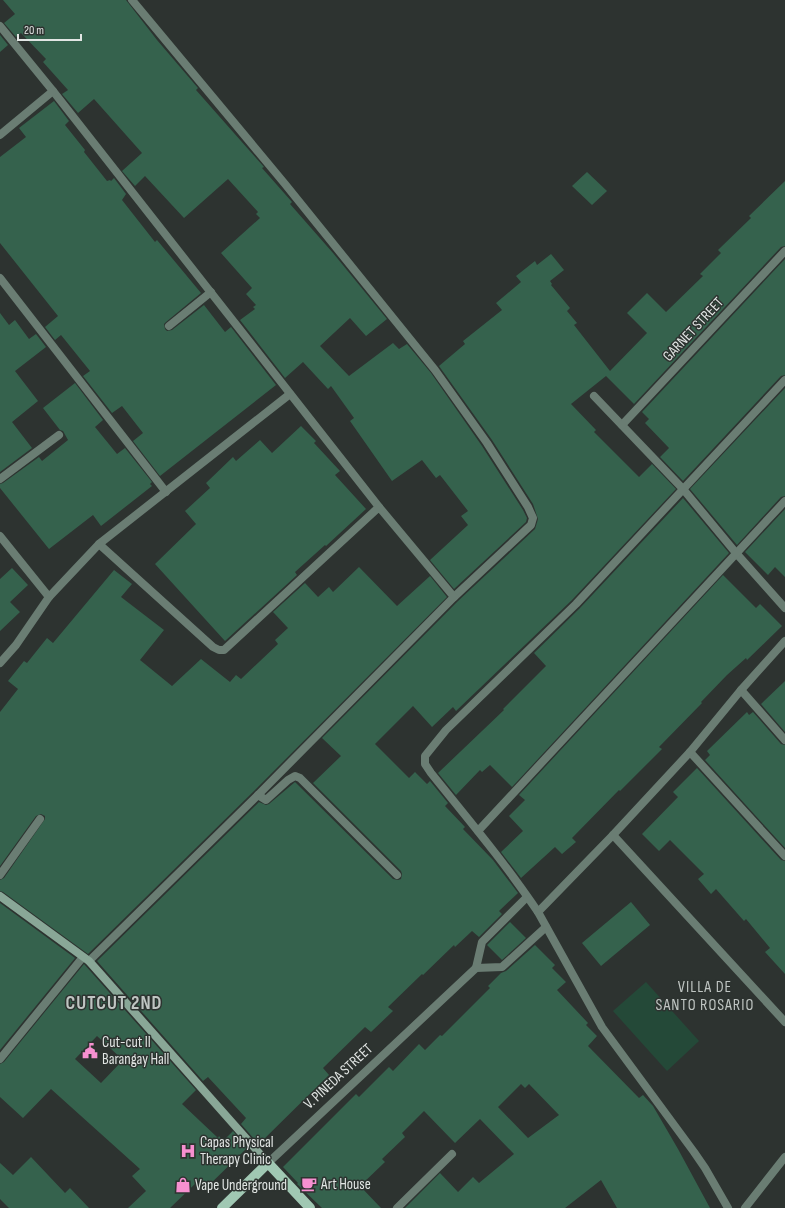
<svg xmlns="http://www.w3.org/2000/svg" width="785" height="1208" font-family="'Sofia Sans Condensed',sans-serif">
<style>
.green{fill:#244938}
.building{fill:#35624d;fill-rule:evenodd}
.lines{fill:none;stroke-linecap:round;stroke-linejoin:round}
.lane{stroke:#6a7d73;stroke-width:8}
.street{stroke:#6a7d73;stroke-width:8}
.secondary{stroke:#89a797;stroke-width:8}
.primary{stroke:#a0c8b3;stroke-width:10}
.labels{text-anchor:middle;stroke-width:3;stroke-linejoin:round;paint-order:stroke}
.street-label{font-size:15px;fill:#e2e6e4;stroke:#2d3330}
.poi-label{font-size:15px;fill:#e2e6e4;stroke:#2d3330;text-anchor:start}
.neighbourhood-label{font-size:16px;letter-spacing:1px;fill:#bfc5c2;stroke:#2d3330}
.district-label{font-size:19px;font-weight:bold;letter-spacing:1px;fill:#bfc5c2;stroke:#2d3330}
</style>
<rect width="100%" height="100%" fill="#2d3330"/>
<polygon class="green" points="646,982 699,1041 667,1071 613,1011"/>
<g class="building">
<polygon points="3,0 126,0 157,40 198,88 196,90 264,167 262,168 292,202 290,204 333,253 387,319 366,336 350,318 320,346 349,376 393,343 399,349 407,344 431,373 482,446 523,510 527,518 526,522 454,589 430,560 468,525 461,516 468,511 440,475 436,478 422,460 392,481 350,421 354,418 331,386 328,389 303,362 285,378 240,320 255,309 253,307 256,305 246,294 252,288 221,253 260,218 256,214 258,212 228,179 184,218 145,176 135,186 122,171 142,153 94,99 78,113 62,94 68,90 43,62 46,59 21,33 16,37 4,23 15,14"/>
<polygon points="0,35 8,45 0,52"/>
<polygon points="54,101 69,121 65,125 85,150 84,152 107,181 110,180 111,181 114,178 126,194 122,200 155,242 157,240 201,293 166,322 164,324 165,329 167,331 172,330 204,305 225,332 231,327 276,385 160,476 133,441 143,433 122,406 112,413 83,376 90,371 61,335 55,340 45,327 58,316 0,243 0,157 26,137 19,128"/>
<polygon points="587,172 607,191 592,205 572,186"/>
<polygon points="785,181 785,246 781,247 634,404 606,376 571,404 596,430 594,432 639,477 652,464 676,489 572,600 456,711 453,707 432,727 413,706 375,744 409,778 415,772 427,784 430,781 448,803 445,806 465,827 463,829 493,860 518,893 499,911 502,914 479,937 472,931 455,947 454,945 423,975 422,974 388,1007 393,1011 371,1032 365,1027 323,1068 329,1075 260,1143 256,1139 255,1140 241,1124 246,1118 208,1077 203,1081 97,961 259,802 266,805 269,804 295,782 393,879 398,880 401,879 402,874 401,871 313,783 341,756 322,738 458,601 535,529 538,519 533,504 492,440 439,366 465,344 463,341 502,310 496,303 521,282 516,276 535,261 537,265 551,254 564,270 550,281 552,284 551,285 570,308 567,311 577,323 574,325 610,371 647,333 627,313 647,293 666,312 703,276 700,274 721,253 718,250 751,218 749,216"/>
<polygon points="785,259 785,375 781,376 683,481 660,457 669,448 645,423 649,419 642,412"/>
<polygon points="0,313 9,325 15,320 29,339 36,334 46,347 15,371 38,401 12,422 32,448 0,472"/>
<polygon points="75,383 103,420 95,427 117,454 125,448 152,482 150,484 152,486 101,526 93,515 49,549 0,488 0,484 3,483 39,457 42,461 68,440 63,431 60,430 43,408"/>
<polygon points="785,388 785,496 781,497 737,545 690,489"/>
<polygon points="301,426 316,441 314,443 340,471 335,475 366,509 326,546 325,545 295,572 297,575 225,641 155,564 196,524 185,511 210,488 206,483 233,457 236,461 260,440 272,453"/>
<polygon points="683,498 729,553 512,787 490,765 482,772 480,770 456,795 438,773 504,710 503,709 546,666 534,653 580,608"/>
<polygon points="785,509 785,577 775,567 768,575 745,552"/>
<polygon points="359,567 397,606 430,576 447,597 254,791 88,954 3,892 0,891 0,880 4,878 45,819 45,816 41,814 36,816 0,866 0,712 18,689 8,681 24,661 27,663 47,638 53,643 114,570 132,584 121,597 164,630 140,660 172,686 201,659 230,682 236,675 241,679 278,644 275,640 288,628 273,612 305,583 318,597 329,587 333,592"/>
<polygon points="12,568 28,585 10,602 20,612 0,631 0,579"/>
<polygon points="723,575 756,608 760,604 782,626 747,660 746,658 727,675 701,702 702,703 659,747 662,749 620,791 619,790 572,838 576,842 562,854 555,847 521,878 501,852 523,831 509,816 525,800 519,795"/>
<polygon points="785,681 785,732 761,704"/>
<polygon points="747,712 749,715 753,712 781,744 785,745 785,848 705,760 710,755 707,751"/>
<polygon points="697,768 781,860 785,861 785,974 765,952 770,948 746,919 744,921 716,889 711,894 698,879 704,874 670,840 659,851 642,834 678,797 673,792"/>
<polygon points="631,902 650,925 601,966 582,943"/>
<polygon points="0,903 75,958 0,1050"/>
<polygon points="510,922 526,938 502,960 487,945"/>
<path d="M535,945L555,965L552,968L566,982L557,990L588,1023L586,1025L597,1036L588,1046L639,1098L643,1095L653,1106L678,1149L710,1208H617L601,1180L565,1208H405L440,1173L458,1192L473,1177L479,1183L514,1154L480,1119L455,1143L424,1111L402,1133L405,1137L382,1159L385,1162L360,1186L381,1208H322L297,1184L298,1183L283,1167L356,1094L359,1097L389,1067L393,1071L419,1044L425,1050L440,1035L442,1036L490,988L488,986L501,973L506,971ZM521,1084L525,1088L529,1084L559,1115L528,1138L498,1107Z"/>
<path d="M84,964L196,1090L182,1104L218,1138L219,1136L223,1141L233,1131L247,1148L205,1189L198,1181L170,1208H128L146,1191L132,1176L140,1169L51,1089L23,1118L0,1097V1064L4,1062ZM97,1036L123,1060L101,1083L75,1059Z"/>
<polygon points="31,1157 65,1193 70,1188 89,1208 9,1208 0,1199 0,1163 13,1175"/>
</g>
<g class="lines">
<polyline class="lane" points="169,326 211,292"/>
<g class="street">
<polyline points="132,0 285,184 435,370 487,443 528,507 533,518 531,525 454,597"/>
<polyline points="0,26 53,91 379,507"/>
<polyline points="0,135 53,91"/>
<polyline points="0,278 166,492"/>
<polyline points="594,396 683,489 736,553 785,608"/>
<polyline points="622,425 785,251"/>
<polyline points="0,479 59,435"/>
<polyline points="0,536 49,597"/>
<polyline points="0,663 16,645 49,597 99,544 290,394"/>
<polyline points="741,690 785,740"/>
<polyline points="690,752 785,856"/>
<polyline points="258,795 266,800 288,780 295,776 300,778 397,875"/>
<polyline points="478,831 785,501"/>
<polyline points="613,835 785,1022"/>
<polyline points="0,875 40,819"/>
<polyline points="538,912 613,835 690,752 741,690 785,641"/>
<polyline points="89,961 258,795 454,597 379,507 224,650 219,650 213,647 99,544"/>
<polyline points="476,968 502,967 546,927"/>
<polyline points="0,1059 83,957"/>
<polyline points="268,1163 476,968 482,942 527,897"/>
<polyline points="397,1208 452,1154"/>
<path d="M728,1208L705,1168L694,1152L602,1027L538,912C505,863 468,819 431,773L425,764V756L446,730L576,604L785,380"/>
<polyline points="745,1208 785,1157"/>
</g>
<polyline class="secondary" points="0,896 89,961 268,1163"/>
<polyline class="primary" points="222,1208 268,1163 310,1208"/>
</g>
<defs>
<symbol id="civic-bare" viewBox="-9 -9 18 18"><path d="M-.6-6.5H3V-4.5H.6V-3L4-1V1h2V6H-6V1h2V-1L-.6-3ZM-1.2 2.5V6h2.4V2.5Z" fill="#f690d0" stroke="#2d3330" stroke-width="2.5" paint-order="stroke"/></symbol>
<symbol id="hospital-bare" viewBox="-9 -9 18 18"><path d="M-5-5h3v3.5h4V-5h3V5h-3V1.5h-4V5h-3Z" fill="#f690d0" stroke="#2d3330" stroke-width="2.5" paint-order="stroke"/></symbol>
<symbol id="cafe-bare" viewBox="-9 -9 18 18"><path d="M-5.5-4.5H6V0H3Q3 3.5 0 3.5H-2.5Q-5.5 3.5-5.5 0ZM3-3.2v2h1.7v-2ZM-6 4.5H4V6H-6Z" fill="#f690d0" stroke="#2d3330" stroke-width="2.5" paint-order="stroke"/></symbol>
<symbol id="shop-bare" viewBox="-9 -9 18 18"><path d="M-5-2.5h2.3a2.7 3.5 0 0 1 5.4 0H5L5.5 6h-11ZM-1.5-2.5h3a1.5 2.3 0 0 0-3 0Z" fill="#f690d0" stroke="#2d3330" stroke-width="2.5" paint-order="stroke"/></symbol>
</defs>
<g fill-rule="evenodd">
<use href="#civic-bare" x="79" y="1040" width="22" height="22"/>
<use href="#hospital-bare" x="177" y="1140" width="22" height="22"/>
<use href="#cafe-bare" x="298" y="1173" width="22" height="22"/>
<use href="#shop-bare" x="172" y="1174" width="22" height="22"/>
</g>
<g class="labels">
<g class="street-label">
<text transform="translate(693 329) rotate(-47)" y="5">GARNET STREET</text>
<text transform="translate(338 1076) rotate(-43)" y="5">V. PINEDA STREET</text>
</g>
<g class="poi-label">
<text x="102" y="1047">Cut-cut II<tspan x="102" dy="17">Barangay Hall</tspan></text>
<text x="200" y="1147">Capas Physical<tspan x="200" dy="17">Therapy Clinic</tspan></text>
<text x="321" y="1189">Art House</text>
<text x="195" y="1190">Vape Underground</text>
</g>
<g class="neighbourhood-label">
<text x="705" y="992">VILLA DE<tspan x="705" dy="18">SANTO ROSARIO</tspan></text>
</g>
<g class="district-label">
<text x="114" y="1009">CUTCUT 2ND</text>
</g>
</g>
<path d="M18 34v6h63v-6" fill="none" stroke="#e2e6e4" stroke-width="2"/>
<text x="24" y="34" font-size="12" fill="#e2e6e4" stroke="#2d3330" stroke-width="3" paint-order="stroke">20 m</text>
</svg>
